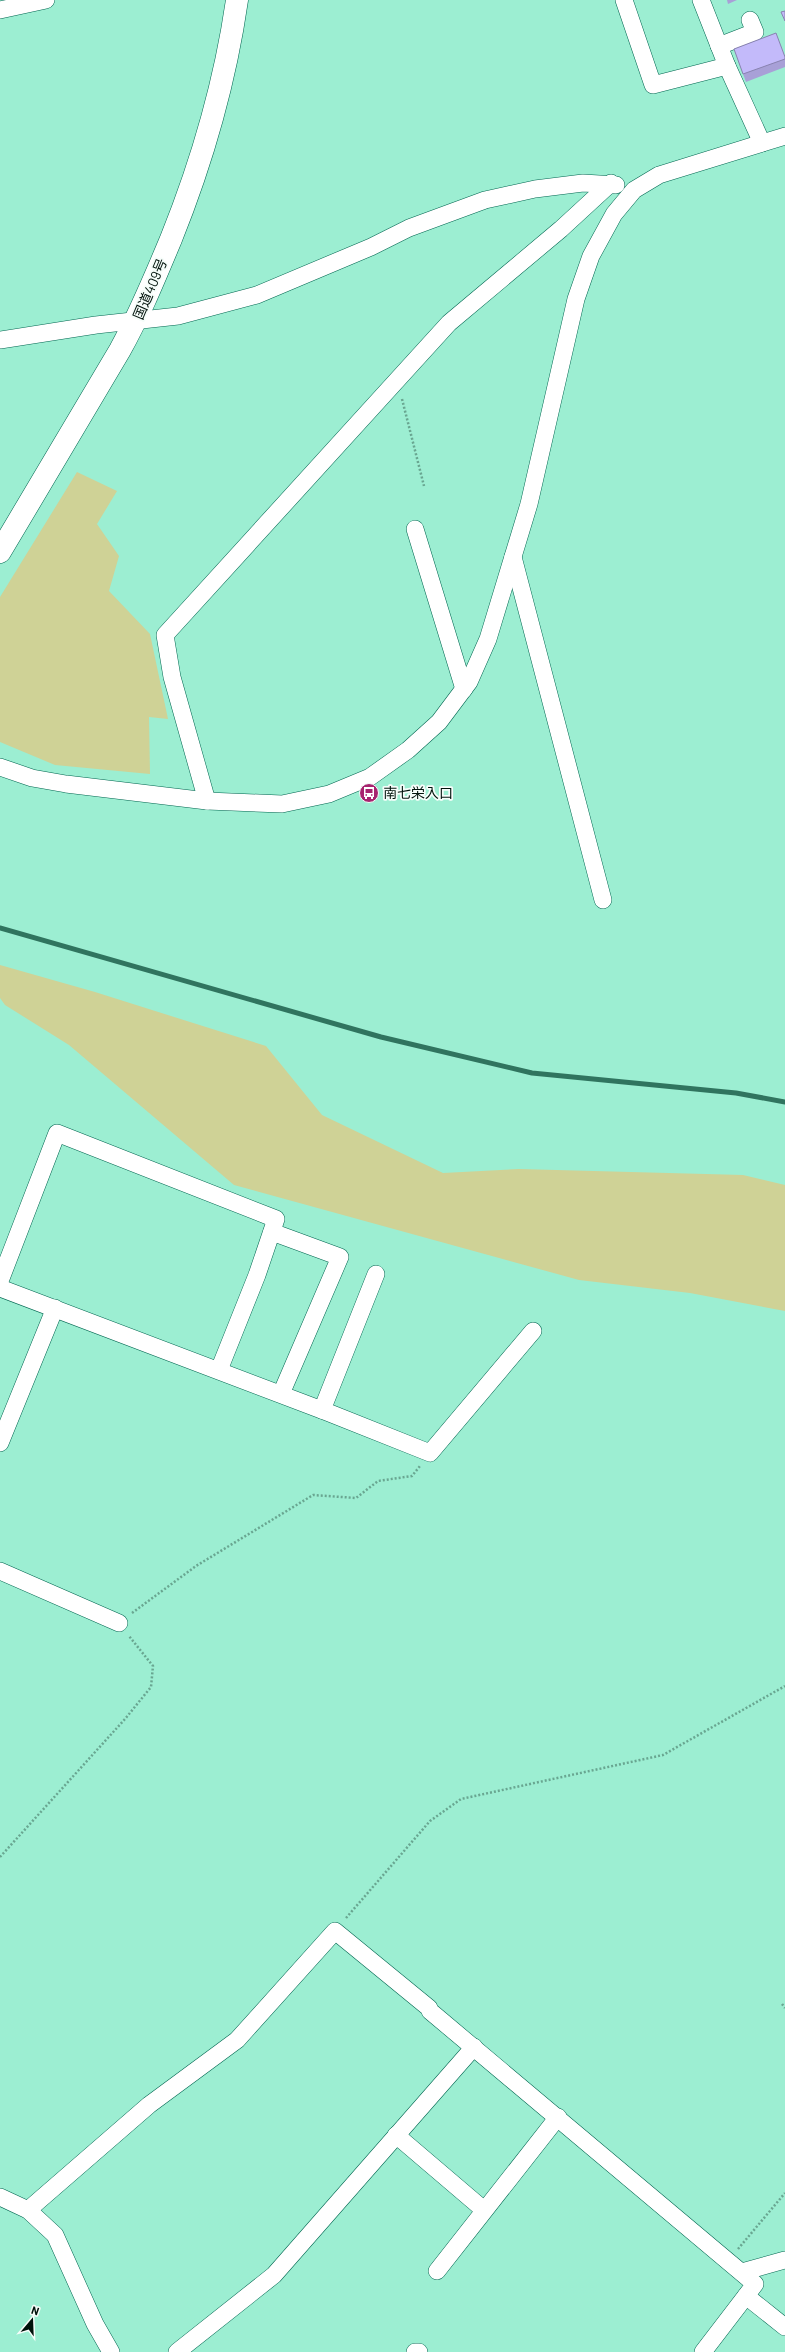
<svg xmlns="http://www.w3.org/2000/svg" width="785" height="2352" font-family="Barlow,'Noto Sans JP',sans-serif">
<style>
.green{fill:#cfd296}
.lines{fill:none;stroke-linecap:round;stroke-linejoin:round}
.stream{stroke:#30745f;stroke-width:5}
.minor-casing{stroke:#006650;stroke-width:18}
.highway-casing{stroke:#006650;stroke-width:23}
.path{stroke:#69a691;stroke-width:2.5;stroke-dasharray:2 2;stroke-linecap:butt}
.minor{stroke:#fff;stroke-width:17}
.highway{stroke:#fff;stroke-width:22}
.wall{fill:#a8a0d7}
.building{fill:#c3bafa;stroke:#8882af}
.labels{text-anchor:middle;stroke-width:3.5;stroke-linejoin:round;paint-order:stroke}
.street-label{font-size:14px;fill:#00120b;stroke:#f6fdfa}
.poi-label{font-size:14px;fill:#00120b;stroke:#f6fdfa;text-anchor:start}
</style>
<rect width="100%" height="100%" fill="#9ceed2"/>
<g class="green">
<polygon points="77,472 117,491 97,524 119,556 109,591 150,634 168,719 149,717 150,774 55,765 0,742 0,597"/>
<polygon points="0,965 95,992 266,1046 322,1115 443,1173 519,1169 743,1175 785,1185 785,1311 690,1293 579,1280 234,1185 69,1045 5,1005 0,998"/>
</g>
<g class="lines">
<polyline class="stream" points="0,928 381,1037 532,1073 736,1093 785,1102"/>
<defs>
<g id="minor">
<polyline points="624,0 653,85 727,66"/>
<polyline points="701,0 727,66 762,143"/>
<polyline points="0,10 46,0"/>
<polyline points="719,46 755,32 750,20"/>
<polyline points="0,340 96,325 178,316 257,295 371,247 409,228 485,200 535,189 583,183 616,185"/>
<polyline points="415,529 464,689"/>
<polyline points="513,557 603,900"/>
<polyline points="0,767 32,778 66,784 207,801 282,804 329,794 370,777 408,750 439,722 469,682 488,639 529,504 576,299 591,256 614,214 634,190 659,175 785,136"/>
<polyline points="207,801 172,677 165,635 449,323 561,229 611,183"/>
<polyline points="272,1232 340,1257 281,1394"/>
<polyline points="0,1281 57,1133 276,1219 257,1275 219,1370"/>
<polyline points="0,1288 327,1412 430,1453 533,1331"/>
<polyline points="322,1410 376,1274"/>
<polyline points="0,1443 55,1308"/>
<polyline points="0,1571 119,1623"/>
<polyline points="396,2135 484,2210"/>
<polyline points="0,2197 28,2210 55,2235 95,2324 111,2352"/>
<polyline points="28,2210 149,2105 237,2040 335,1931 429,2008 430,2011 755,2284 703,2352"/>
<polyline points="437,2271 558,2117"/>
<polyline points="742,2272 785,2260"/>
<polyline points="746,2296 785,2327"/>
<polyline points="177,2352 274,2275 474,2047"/>
<polyline points="415,2352 419,2352"/>
</g>
<path id="highway" d="M0,552L120,350C140,314 155,277 171,239C202,162 225,83 237,0"/>
</defs>
<use href="#minor" class="minor-casing"/>
<use href="#highway" class="highway-casing"/>
<g class="path">
<polyline points="402,399 424,486"/>
<polyline points="132,1613 196,1566 313,1495 356,1498 378,1481 412,1476 420,1466"/>
<polyline points="0,1857 125,1719 151,1687 153,1666 129,1636"/>
<polyline points="346,1918 430,1821 461,1799 663,1755 785,1686"/>
<polyline points="782,2004 785,2008"/>
<polyline points="738,2249 785,2193"/>
</g>
<use href="#minor" class="minor"/>
<use href="#highway" class="highway"/>
</g>
<g class="wall">
<polygon points="727,0 737,0 728,4"/>
<polygon points="734,49 785,57 785,67 746,82"/>
</g>
<g class="building">
<polygon points="785,11 785,21 781,12"/>
<polygon points="776,33 785,57 785,59 743,74 734,49"/>
</g>
<defs>
<symbol id="bus-disc" viewBox="-11 -11 22 22"><circle r="9.5" fill="#a7236f" stroke="#f6fdfa"/><path d="M-5-6H5V4H4V6H2V4H-2V6H-4V4H-5ZM-3.5-4V0h7V-4ZM-3.5 1.2v1.5H-2V1.2ZM2 1.2v1.5H3.5V1.2Z" fill="#fff"/></symbol>
</defs>
<g fill-rule="evenodd">
<use href="#bus-disc" x="358" y="782" width="22" height="22"/>
</g>
<g class="labels">
<g class="street-label">
<text transform="translate(150 289) rotate(-67)" y="5">国道409号</text>
</g>
<g class="poi-label">
<text x="383" y="798">南七栄入口</text>
</g>
</g>
<g transform="translate(32 2320) rotate(19)" stroke="#f6fdfa" stroke-width="3" paint-order="stroke">
<path d="M0-3L7 15L0 10L-7 15Z" fill="#00120b"/>
<text y="-6" font-size="11" font-weight="bold" text-anchor="middle" fill="#00120b">N</text>
</g>
</svg>
